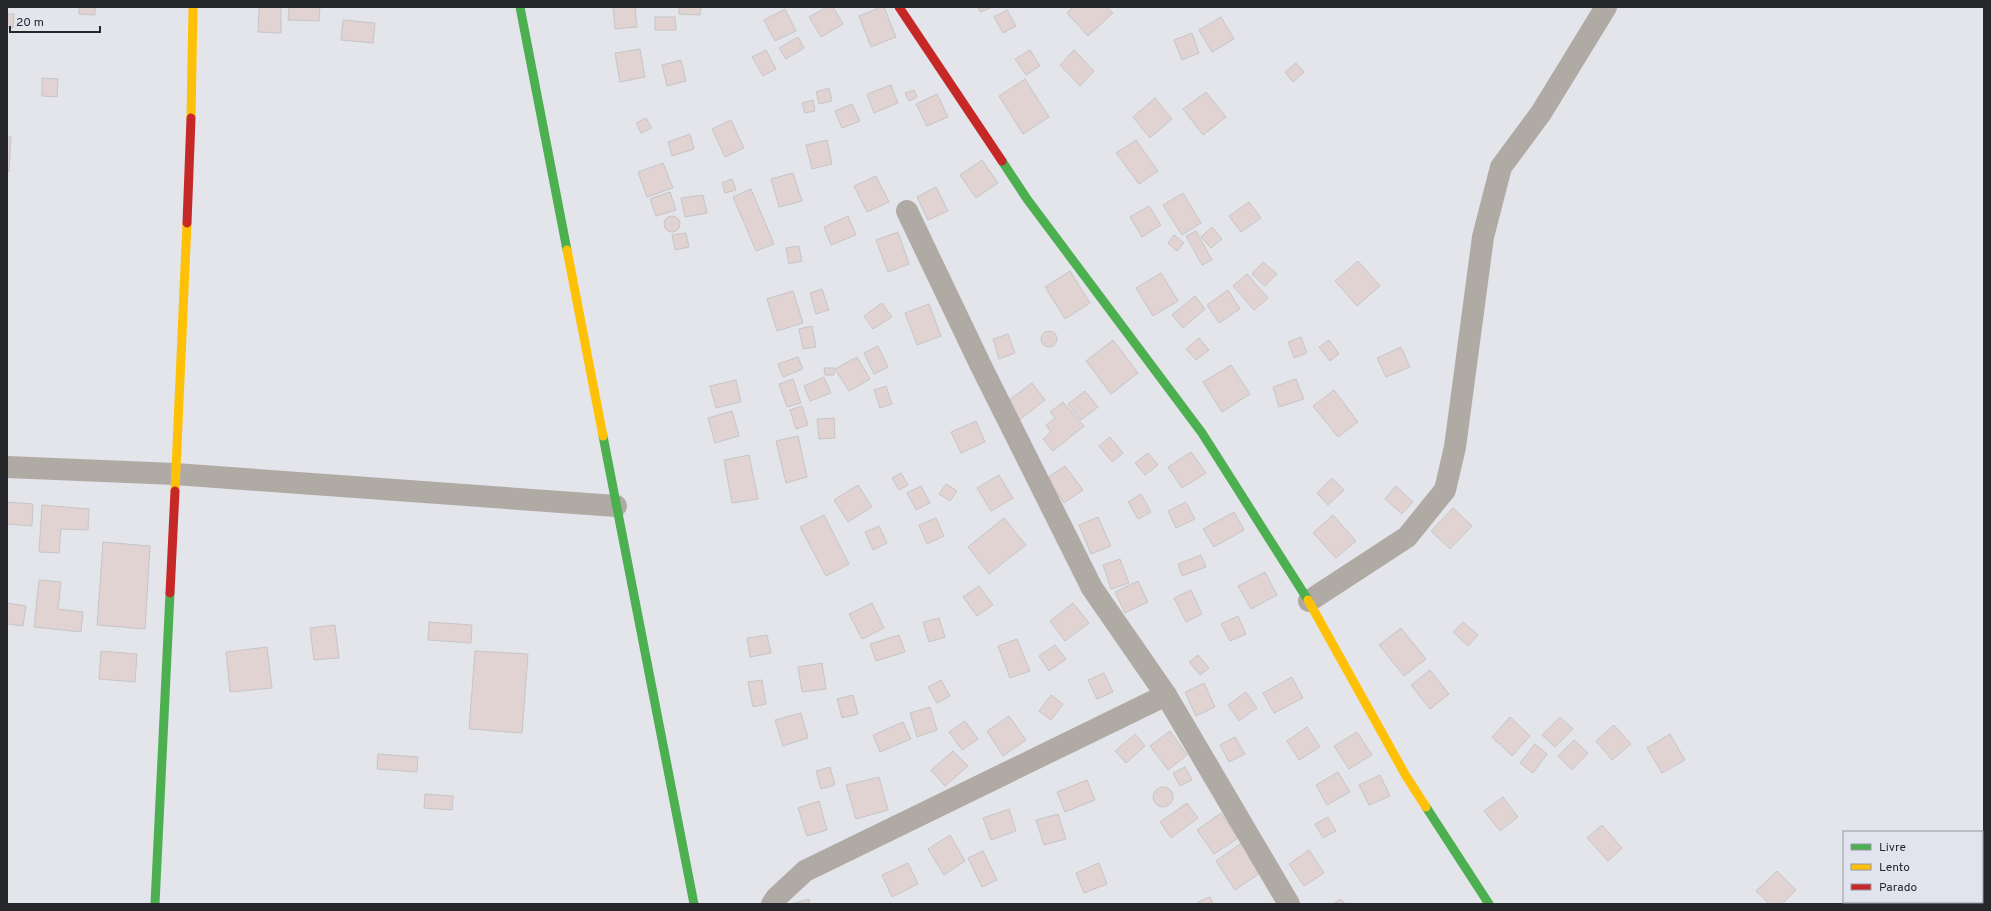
<svg xmlns="http://www.w3.org/2000/svg" width="1991" height="911" font-family="Overpass,sans-serif">
<style>
.building{fill:#e0d3d1;stroke:#c6c5c7}
.lines{fill:none;stroke-linecap:round;stroke-linejoin:round}
.street{stroke:#b0aaa5;stroke-width:22}
.fast{stroke:#4caf50;stroke-width:9}
.slow{stroke:#ffc107;stroke-width:9}
.jam{stroke:#c62828;stroke-width:9}
</style>
<rect width="100%" height="100%" fill="#e4e5eb"/>
<g class="building">
<polygon points="79,7 95,7 95,15 79,14"/>
<polygon points="259,7 281,7 281,33 258,32"/>
<polygon points="289,7 320,7 319,21 288,20"/>
<polygon points="613,7 635,7 637,27 615,29"/>
<polygon points="679,7 701,7 700,15 679,14"/>
<polygon points="827,7 833,7 843,24 821,37 809,17"/>
<polygon points="881,7 884,7 896,37 871,47 859,16"/>
<polygon points="978,7 993,7 980,12"/>
<polygon points="1073,7 1107,7 1113,13 1088,36 1067,13"/>
<polygon points="785,9 796,31 775,41 764,20"/>
<polygon points="1007,10 1016,26 1003,33 994,17"/>
<polygon points="7,14 14,14 13,28 7,27"/>
<polygon points="655,17 675,17 676,30 655,30"/>
<polygon points="1221,17 1234,39 1212,52 1199,30"/>
<polygon points="343,20 375,23 373,43 341,40"/>
<polygon points="1192,33 1199,53 1182,60 1174,40"/>
<polygon points="798,37 804,48 786,59 779,48"/>
<polygon points="640,49 645,77 620,82 615,53"/>
<polygon points="766,50 776,69 763,76 752,57"/>
<polygon points="1030,50 1040,66 1026,75 1015,59"/>
<polygon points="1074,50 1094,71 1080,86 1060,65"/>
<polygon points="681,60 686,81 667,86 662,65"/>
<polygon points="1296,63 1304,72 1293,82 1285,72"/>
<polygon points="42,78 58,79 57,97 42,96"/>
<polygon points="1025,79 1049,117 1023,134 999,96"/>
<polygon points="891,85 898,103 874,113 867,94"/>
<polygon points="829,88 832,101 819,104 816,92"/>
<polygon points="914,90 917,97 909,101 905,93"/>
<polygon points="1206,92 1226,117 1203,135 1183,109"/>
<polygon points="937,94 948,117 927,126 916,104"/>
<polygon points="1155,98 1172,119 1150,138 1133,117"/>
<polygon points="813,100 815,111 805,113 802,103"/>
<polygon points="852,104 860,121 842,128 835,111"/>
<polygon points="646,118 652,128 641,133 636,123"/>
<polygon points="731,120 744,148 725,157 712,129"/>
<polygon points="690,134 694,149 672,156 668,142"/>
<polygon points="7,137 11,137 9,172 7,171"/>
<polygon points="827,140 832,164 812,169 806,145"/>
<polygon points="1136,140 1158,171 1139,184 1116,153"/>
<polygon points="982,160 998,183 976,198 960,175"/>
<polygon points="663,163 673,188 647,197 638,172"/>
<polygon points="793,173 802,201 779,207 771,179"/>
<polygon points="876,176 889,202 867,212 854,186"/>
<polygon points="732,179 736,190 725,193 722,183"/>
<polygon points="936,187 948,211 928,220 917,197"/>
<polygon points="751,189 774,244 756,251 733,197"/>
<polygon points="670,192 676,210 656,216 650,199"/>
<polygon points="1183,193 1201,223 1182,235 1163,205"/>
<polygon points="703,195 707,213 685,217 681,198"/>
<polygon points="1249,202 1261,218 1241,232 1229,216"/>
<polygon points="1149,206 1161,225 1142,237 1130,217"/>
<polygon points="848,216 856,235 831,245 824,227"/>
<circle cx="672" cy="224" r="8"/>
<polygon points="1212,227 1222,239 1211,248 1201,237"/>
<polygon points="1196,231 1212,260 1202,265 1186,236"/>
<polygon points="898,232 909,264 888,272 876,240"/>
<polygon points="686,233 689,247 675,250 672,235"/>
<polygon points="1174,235 1184,243 1177,251 1168,243"/>
<polygon points="799,246 802,261 789,264 786,248"/>
<polygon points="1358,261 1380,286 1357,306 1335,281"/>
<polygon points="1263,262 1277,274 1265,286 1252,274"/>
<polygon points="1070,271 1090,303 1065,319 1045,287"/>
<polygon points="1161,273 1178,301 1153,316 1136,288"/>
<polygon points="1247,274 1268,298 1254,310 1233,286"/>
<polygon points="822,289 829,310 816,314 810,293"/>
<polygon points="1228,290 1240,309 1219,323 1207,305"/>
<polygon points="793,291 803,323 777,331 767,299"/>
<polygon points="1195,296 1205,309 1183,328 1172,315"/>
<polygon points="882,303 892,317 873,329 864,316"/>
<polygon points="929,304 941,336 917,345 905,313"/>
<polygon points="812,326 816,347 803,349 799,329"/>
<circle cx="1049" cy="339" r="8"/>
<polygon points="1008,334 1015,353 999,359 993,339"/>
<polygon points="1301,337 1307,353 1294,358 1288,342"/>
<polygon points="1199,338 1209,350 1196,360 1186,349"/>
<polygon points="1113,340 1138,373 1111,394 1086,361"/>
<polygon points="1329,340 1339,354 1330,361 1319,347"/>
<polygon points="878,346 888,367 874,374 864,353"/>
<polygon points="1401,347 1410,367 1386,377 1377,358"/>
<polygon points="798,357 803,369 783,377 778,364"/>
<polygon points="857,357 870,379 849,391 835,369"/>
<polygon points="1231,365 1250,394 1222,412 1203,382"/>
<polygon points="824,368 834,368 834,375 825,375"/>
<polygon points="824,377 831,393 810,401 804,386"/>
<polygon points="793,379 801,403 787,407 779,384"/>
<polygon points="1296,379 1304,399 1279,407 1273,387"/>
<polygon points="736,380 741,402 716,408 710,386"/>
<polygon points="1032,383 1045,400 1018,421 1005,403"/>
<polygon points="886,386 892,404 880,408 874,390"/>
<polygon points="1334,390 1358,422 1338,437 1313,406"/>
<polygon points="1085,391 1098,407 1081,420 1068,404"/>
<polygon points="1063,402 1084,426 1053,451 1043,439 1051,432 1046,425 1055,418 1050,412"/>
<polygon points="802,406 808,425 796,429 790,410"/>
<polygon points="732,411 739,436 715,443 708,418"/>
<polygon points="834,418 835,438 819,439 817,419"/>
<polygon points="976,421 985,442 961,453 951,432"/>
<polygon points="798,436 807,477 786,483 776,441"/>
<polygon points="1110,437 1123,453 1112,462 1099,446"/>
<polygon points="1191,452 1206,473 1182,488 1168,467"/>
<polygon points="1148,453 1158,465 1145,475 1135,463"/>
<polygon points="749,455 758,499 732,503 724,460"/>
<polygon points="1065,466 1083,490 1064,503 1047,478"/>
<polygon points="901,473 908,485 899,490 892,478"/>
<polygon points="999,475 1013,498 991,511 977,488"/>
<polygon points="1332,478 1344,490 1328,505 1317,493"/>
<polygon points="946,484 957,491 950,501 939,494"/>
<polygon points="858,485 872,507 848,522 834,500"/>
<polygon points="921,486 930,503 916,510 907,493"/>
<polygon points="1396,486 1413,502 1402,514 1385,499"/>
<polygon points="1141,494 1151,512 1138,519 1128,502"/>
<polygon points="7,502 33,504 32,526 7,524"/>
<polygon points="1186,502 1195,519 1176,528 1168,511"/>
<polygon points="42,505 89,509 88,530 61,529 59,553 39,552"/>
<polygon points="1453,508 1472,526 1450,549 1431,531"/>
<polygon points="1234,512 1244,530 1214,547 1203,529"/>
<polygon points="824,515 849,564 826,576 800,527"/>
<polygon points="1333,515 1356,541 1336,558 1313,533"/>
<polygon points="1098,517 1111,546 1091,554 1079,525"/>
<polygon points="936,518 944,536 927,544 919,525"/>
<polygon points="1004,518 1026,545 989,574 968,547"/>
<polygon points="879,526 887,543 873,550 865,532"/>
<polygon points="103,542 150,546 145,629 97,625"/>
<polygon points="1201,555 1206,567 1182,576 1178,564"/>
<polygon points="1120,559 1129,583 1111,589 1103,565"/>
<polygon points="1265,572 1277,595 1251,609 1238,586"/>
<polygon points="39,580 61,582 58,609 83,612 81,632 34,627"/>
<polygon points="1138,581 1148,602 1125,613 1115,592"/>
<polygon points="979,586 993,605 977,616 963,597"/>
<polygon points="1191,590 1202,614 1186,622 1174,598"/>
<polygon points="7,603 26,606 23,626 7,624"/>
<polygon points="872,603 884,628 862,639 849,614"/>
<polygon points="1073,603 1089,623 1065,641 1050,621"/>
<polygon points="1238,616 1246,634 1230,641 1221,624"/>
<polygon points="939,618 945,637 929,642 923,622"/>
<polygon points="429,622 472,625 471,643 428,640"/>
<polygon points="1463,622 1478,635 1468,646 1453,632"/>
<polygon points="335,625 339,658 314,660 310,628"/>
<polygon points="1401,628 1426,659 1404,676 1379,645"/>
<polygon points="767,635 771,653 750,657 747,638"/>
<polygon points="899,635 905,652 876,661 870,644"/>
<polygon points="1017,639 1030,671 1010,678 998,646"/>
<polygon points="1055,645 1066,659 1049,671 1039,656"/>
<polygon points="267,647 272,688 230,692 226,652"/>
<polygon points="101,651 137,654 135,682 99,679"/>
<polygon points="475,651 528,654 522,733 469,729"/>
<polygon points="1198,655 1209,668 1200,675 1189,662"/>
<polygon points="822,663 826,689 802,692 798,667"/>
<polygon points="1430,670 1449,694 1430,709 1411,685"/>
<polygon points="1104,673 1113,692 1097,699 1088,680"/>
<polygon points="1292,677 1303,698 1274,713 1263,693"/>
<polygon points="762,680 766,704 753,707 748,682"/>
<polygon points="941,680 950,696 937,703 928,687"/>
<polygon points="1204,683 1215,707 1196,716 1185,692"/>
<polygon points="1246,692 1257,708 1239,721 1228,705"/>
<polygon points="853,695 858,714 842,718 837,699"/>
<polygon points="1051,695 1063,704 1051,720 1039,711"/>
<polygon points="930,707 937,730 917,737 910,713"/>
<polygon points="801,713 808,738 783,746 775,720"/>
<polygon points="1009,716 1026,740 1003,756 987,731"/>
<polygon points="1510,717 1530,736 1512,756 1492,737"/>
<polygon points="1560,717 1573,729 1555,747 1542,735"/>
<polygon points="965,721 978,739 962,750 949,732"/>
<polygon points="903,722 911,739 880,752 873,735"/>
<polygon points="1614,725 1631,744 1612,760 1596,741"/>
<polygon points="1307,727 1320,747 1299,760 1287,741"/>
<polygon points="1170,731 1187,755 1168,770 1150,746"/>
<polygon points="1357,732 1372,755 1349,769 1334,746"/>
<polygon points="1135,734 1145,746 1126,763 1115,751"/>
<polygon points="1670,734 1685,760 1662,773 1647,748"/>
<polygon points="1235,737 1245,754 1229,762 1220,745"/>
<polygon points="1574,740 1588,753 1572,770 1558,756"/>
<polygon points="1535,744 1547,754 1533,773 1520,763"/>
<polygon points="953,751 968,766 945,786 931,770"/>
<polygon points="378,754 418,757 417,772 377,769"/>
<polygon points="830,767 835,785 821,789 816,771"/>
<polygon points="1185,767 1192,780 1180,786 1173,773"/>
<polygon points="1338,772 1350,792 1327,805 1316,785"/>
<polygon points="1380,775 1390,796 1369,805 1359,785"/>
<polygon points="879,777 888,810 856,819 846,785"/>
<polygon points="1087,780 1095,800 1065,812 1057,792"/>
<circle cx="1163" cy="797" r="10"/>
<polygon points="425,794 453,796 452,810 424,808"/>
<polygon points="1503,797 1518,817 1500,831 1484,811"/>
<polygon points="819,801 827,830 807,836 798,808"/>
<polygon points="1187,803 1198,818 1171,838 1160,822"/>
<polygon points="1009,809 1016,831 991,840 983,818"/>
<polygon points="1221,813 1238,838 1214,854 1197,830"/>
<polygon points="1058,814 1066,839 1044,845 1036,820"/>
<polygon points="1328,817 1336,831 1323,838 1315,824"/>
<polygon points="1602,825 1622,848 1608,861 1587,838"/>
<polygon points="950,835 965,861 944,875 928,849"/>
<polygon points="1243,842 1263,871 1235,890 1216,861"/>
<polygon points="1309,850 1324,873 1304,886 1289,864"/>
<polygon points="983,851 997,880 982,887 968,858"/>
<polygon points="908,863 918,884 892,897 882,875"/>
<polygon points="1099,863 1107,884 1084,893 1076,873"/>
<polygon points="1777,871 1796,890 1782,904 1769,904 1756,891"/>
<polygon points="1210,897 1213,904 1199,904 1198,902"/>
<polygon points="809,899 810,904 791,904"/>
<polygon points="1341,899 1345,904 1333,904"/>
</g>
<g class="lines">
<g class="street">
<polyline points="907,211 981,366 1092,588 1166,695 1289,904"/>
<polyline points="7,467 175,474 616,506"/>
<polyline points="1309,601 1407,537 1445,490 1455,447 1483,237 1501,167 1541,113 1606,7"/>
<polyline points="772,904 776,898 805,871 1166,695"/>
</g>
<g class="fast">
<polyline points="520,7 567,250"/>
<polyline points="1002,161 1027,199 1202,433 1308,600"/>
<polyline points="603,436 694,904"/>
<polyline points="1426,807 1489,904"/>
<polyline points="155,904 170,593"/>
</g>
<g class="slow">
<polyline points="191,118 193,7"/>
<polyline points="567,250 603,436"/>
<polyline points="175,491 187,223"/>
<polyline points="1308,600 1406,776 1426,807"/>
</g>
<g class="jam">
<polyline points="899,7 1002,161"/>
<polyline points="187,223 191,118"/>
<polyline points="170,593 175,491"/>
</g>
</g>
<rect width="1991" height="911" fill="none" stroke="#26272b" stroke-width="16"/>
<rect x="1843" y="831" width="140" height="72" fill="#e1e3ee" stroke="#9698a0"/>
<rect x="1851" y="844" width="20" height="6" fill="#4caf50" stroke="#9698a0"/>
<text x="1879" y="851" font-size="12" fill="#26272b">Livre</text>
<rect x="1851" y="864" width="20" height="6" fill="#ffc107" stroke="#9698a0"/>
<text x="1879" y="871" font-size="12" fill="#26272b">Lento</text>
<rect x="1851" y="884" width="20" height="6" fill="#c62828" stroke="#9698a0"/>
<text x="1879" y="891" font-size="12" fill="#26272b">Parado</text>
<path d="M10 26v6h90v-6" fill="none" stroke="#26272b" stroke-width="2"/>
<text x="16" y="26" font-size="12" fill="#26272b" stroke="#e1e3ee" stroke-width="3" paint-order="stroke">20 m</text>
</svg>
